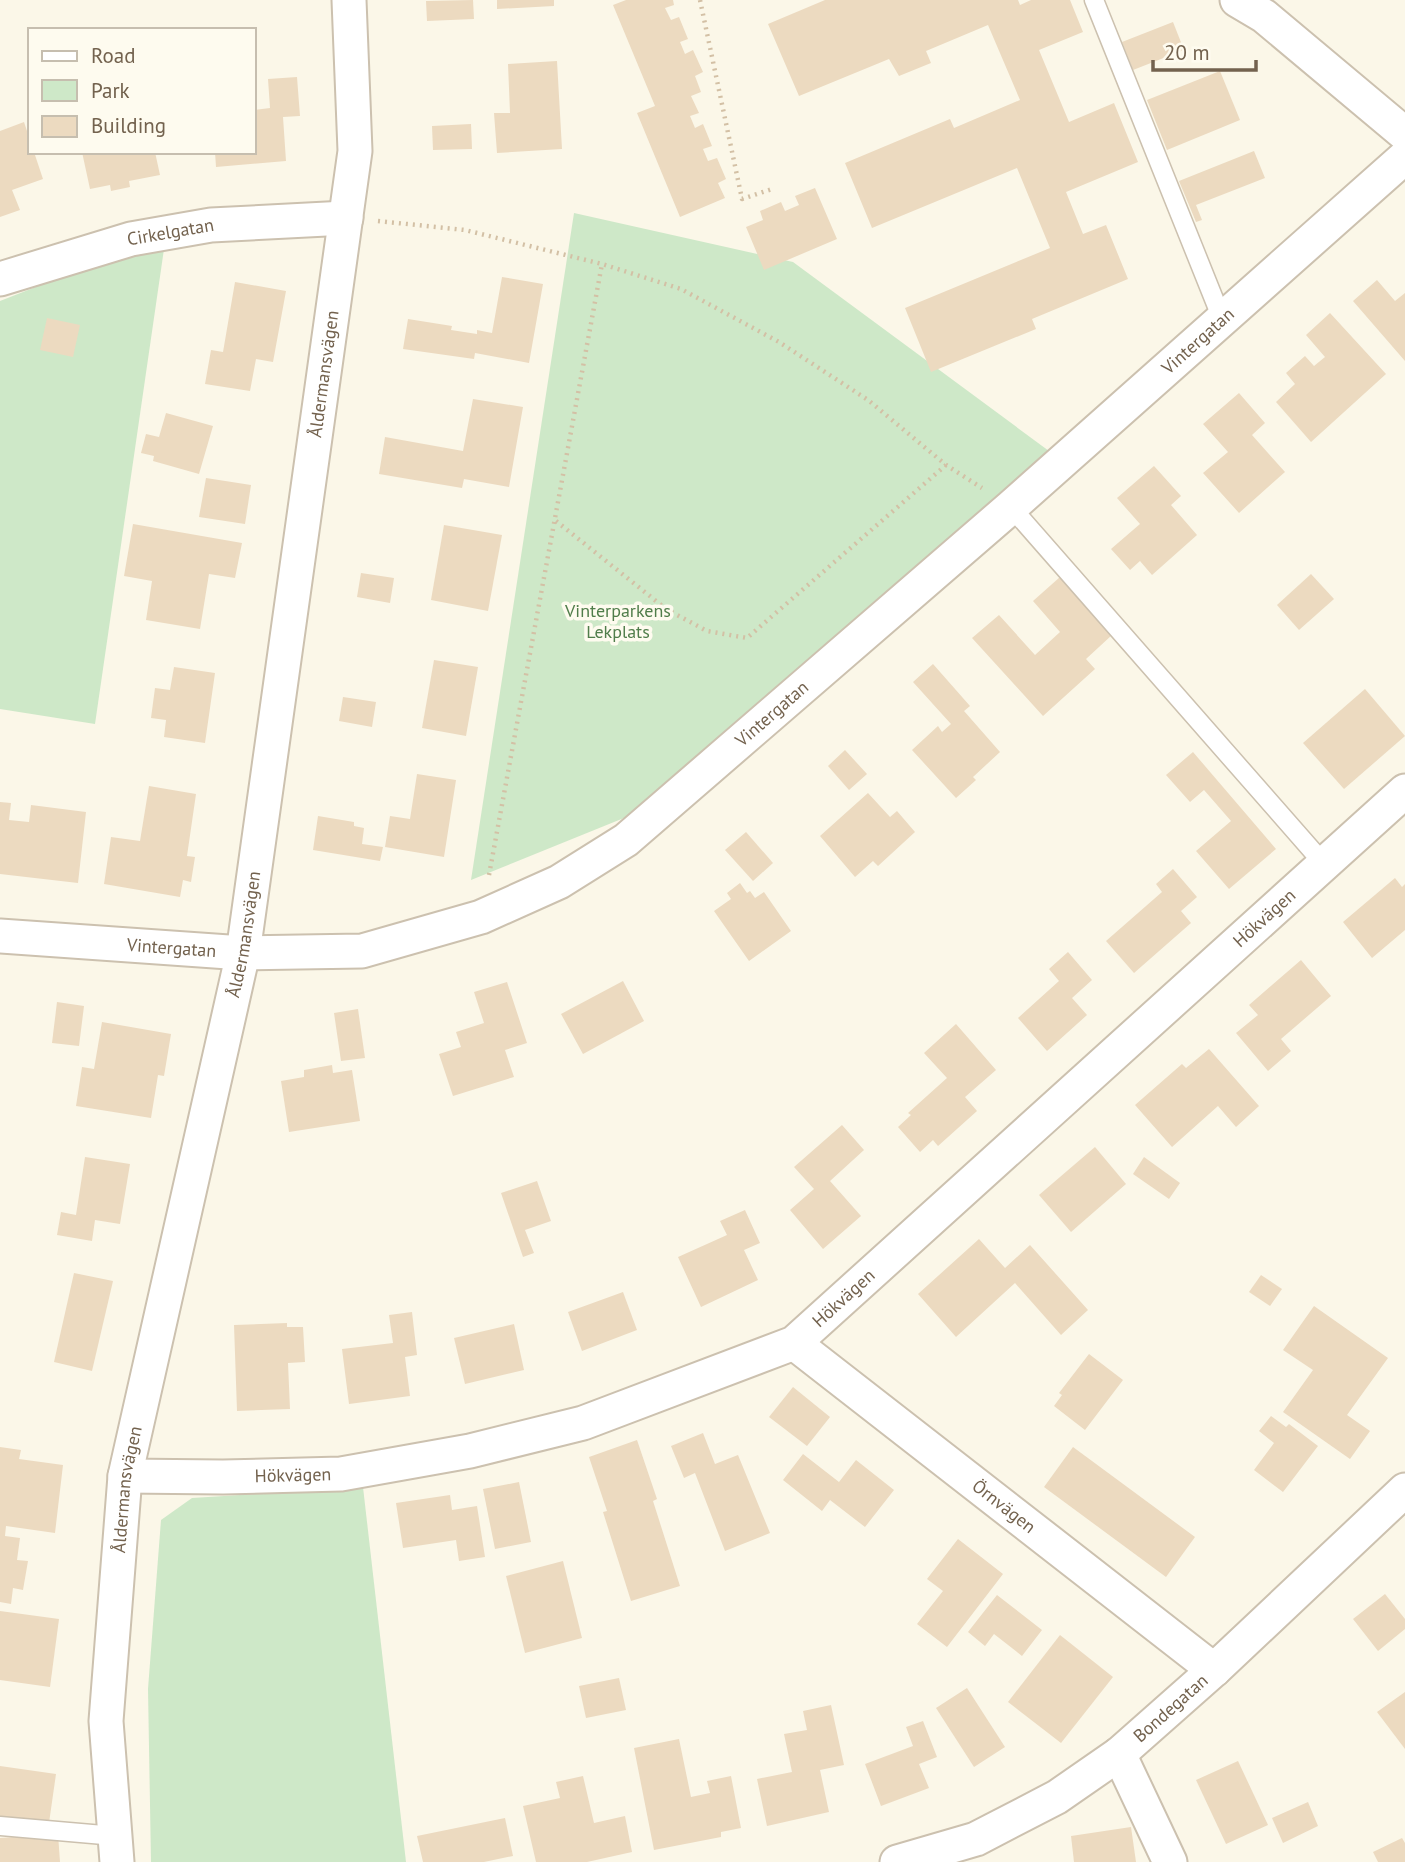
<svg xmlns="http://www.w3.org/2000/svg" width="1405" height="1862" font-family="'PT Sans',sans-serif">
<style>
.green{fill:#cee8c8}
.building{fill:#ecdac0}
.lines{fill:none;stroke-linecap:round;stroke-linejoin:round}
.lane-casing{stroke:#ccc1af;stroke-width:21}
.street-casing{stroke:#ccc1af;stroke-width:37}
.path{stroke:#d3c0a5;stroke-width:4.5;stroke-dasharray:2 5;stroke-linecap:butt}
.lane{stroke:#fff;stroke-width:18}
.street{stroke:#fff;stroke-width:33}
.labels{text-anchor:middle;stroke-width:7;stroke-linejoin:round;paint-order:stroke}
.street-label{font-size:18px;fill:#73624e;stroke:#fefbef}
.park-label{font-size:18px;fill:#507d4a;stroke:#fefbef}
</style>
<rect width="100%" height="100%" fill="#fbf7e8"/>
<g class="green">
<polygon points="574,213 793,262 1049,451 656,805 471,880"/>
<polygon points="164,249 95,724 0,709 0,301 69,274"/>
<polygon points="363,1487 406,1862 151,1862 148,1689 161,1520 192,1498"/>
</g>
<g class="building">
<polygon points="473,0 474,19 427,21 426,1"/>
<polygon points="497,0 554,0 554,6 497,9"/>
<polygon points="626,0 673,0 674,5 665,8 671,20 679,17 688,39 680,42 685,54 693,50 703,72 695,76 701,92 691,96 699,113 690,116 695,128 703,124 712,146 703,149 708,161 717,158 726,179 718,183 725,198 680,217 637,113 655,106 613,5"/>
<polygon points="825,0 1018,0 1020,5 1031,0 1070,0 1083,32 1039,50 1069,122 1114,103 1138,162 1066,192 1083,234 1106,225 1128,279 1032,319 1036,329 931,372 905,308 1050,248 1017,168 872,228 845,163 950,119 954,128 1020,100 988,25 926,51 931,63 899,76 889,59 799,96 768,24"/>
<polygon points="1173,22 1184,50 1133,70 1122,42"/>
<polygon points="557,61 562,149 497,153 494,113 510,113 508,64"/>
<polygon points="1220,71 1240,120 1167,150 1147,100"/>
<polygon points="297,77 300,116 283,117 286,161 216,167 215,152 254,152 254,110 270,108 268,79"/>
<polygon points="24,122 30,140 30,152 34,152 43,179 12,190 20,210 0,217 0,131"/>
<polygon points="471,124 472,149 433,150 432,126"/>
<polygon points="1254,151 1265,178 1196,205 1202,220 1196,222 1179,181"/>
<polygon points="82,152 155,152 160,175 129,181 130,187 111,191 110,185 90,189"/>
<polygon points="815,188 837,239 764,270 746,227 763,220 760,211 781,202 785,211 799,205 795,196"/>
<polygon points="502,277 543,284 529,363 475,353 474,359 403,349 408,319 452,326 451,330 477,334 477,330 492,333"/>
<polygon points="1377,280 1395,301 1405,293 1405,361 1353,301"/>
<polygon points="235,282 286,291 273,362 256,359 250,391 205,384 211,350 223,352"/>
<polygon points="1330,313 1386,374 1311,442 1276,402 1295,384 1286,373 1305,356 1314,366 1325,357 1306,335"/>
<polygon points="47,318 80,325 73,357 40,350"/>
<polygon points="1239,393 1265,423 1252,435 1285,472 1239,513 1203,473 1228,452 1203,424"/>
<polygon points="473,399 523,407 509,487 464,479 462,488 379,474 385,437 463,451"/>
<polygon points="166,413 213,426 199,474 153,461 154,456 141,453 146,434 159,437"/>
<polygon points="1154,466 1181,496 1171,505 1197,535 1152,575 1140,561 1130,570 1111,549 1140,524 1117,498"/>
<polygon points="206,478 251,485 245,524 199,517"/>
<polygon points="133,524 242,543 235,578 209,574 200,629 146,620 152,581 124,576"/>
<polygon points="444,525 502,535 488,611 431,600"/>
<polygon points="361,573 394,578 390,603 357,597"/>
<polygon points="1311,574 1334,599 1299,630 1277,605"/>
<polygon points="1060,577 1112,635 1086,659 1095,669 1043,716 972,638 999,615 1035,655 1060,632 1033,601"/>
<polygon points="434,660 478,667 466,736 422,728"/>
<polygon points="933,664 970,706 964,711 1000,752 973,777 976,780 956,798 912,750 938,726 942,732 951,724 913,682"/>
<polygon points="174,667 215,673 205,743 164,737 166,720 151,718 155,688 170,690"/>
<polygon points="1365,689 1405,736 1344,789 1303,743"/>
<polygon points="343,697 376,702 372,727 339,721"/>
<polygon points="845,750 867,774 849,790 828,766"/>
<polygon points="1193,752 1276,849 1229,889 1196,851 1231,821 1204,790 1190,802 1166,775"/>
<polygon points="417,774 456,780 444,857 385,847 390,816 410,819"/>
<polygon points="149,786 196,794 187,856 195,857 191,882 183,880 180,897 104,884 111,837 140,841"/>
<polygon points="868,793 890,817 897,811 915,832 878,866 873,861 855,877 820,836"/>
<polygon points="0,802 11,803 9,820 29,822 31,805 86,812 78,883 0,874"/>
<polygon points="318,816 354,822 354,826 364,828 362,844 383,847 380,861 313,850"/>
<polygon points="746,832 773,863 753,881 725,850"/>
<polygon points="1173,869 1197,897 1181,911 1191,923 1134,973 1106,941 1162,892 1156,884"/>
<polygon points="1395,878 1402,887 1405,884 1405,930 1372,958 1343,922"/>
<polygon points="740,883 747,893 750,891 755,898 764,892 791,931 749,961 714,911 731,899 727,893"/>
<polygon points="1068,952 1092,980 1072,998 1087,1015 1047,1051 1018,1018 1059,981 1049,969"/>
<polygon points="1301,960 1331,996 1281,1039 1291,1051 1268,1071 1236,1033 1258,1015 1249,1005"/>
<polygon points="623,981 644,1021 583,1054 561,1014"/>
<polygon points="507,982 527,1043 505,1050 514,1077 453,1096 439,1054 461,1047 456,1032 484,1023 474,992"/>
<polygon points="57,1002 84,1006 79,1046 52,1043"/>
<polygon points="358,1009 365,1058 341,1061 334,1013"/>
<polygon points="102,1022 171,1034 164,1076 158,1075 151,1118 76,1106 82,1067 94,1069"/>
<polygon points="956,1024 996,1070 965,1097 977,1111 938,1146 933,1140 920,1152 898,1127 911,1115 908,1113 947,1078 924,1053"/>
<polygon points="1209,1049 1259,1106 1236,1127 1218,1106 1172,1147 1135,1105 1182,1064 1186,1068"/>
<polygon points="332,1065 333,1073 352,1070 360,1121 289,1132 281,1081 304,1077 304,1070"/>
<polygon points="842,1125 864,1150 830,1181 861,1216 823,1249 790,1210 814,1189 794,1167"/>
<polygon points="1095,1147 1126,1184 1071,1232 1039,1195"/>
<polygon points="85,1157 130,1164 120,1224 95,1220 92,1241 57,1235 61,1212 76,1215"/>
<polygon points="1144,1157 1180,1183 1169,1199 1133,1174"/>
<polygon points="537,1181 551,1221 525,1230 534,1253 523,1257 501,1193"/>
<polygon points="745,1210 760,1243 744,1250 758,1280 701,1307 678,1257 727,1235 720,1221"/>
<polygon points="979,1239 1005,1268 1030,1245 1088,1310 1061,1335 1015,1283 956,1337 918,1294"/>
<polygon points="74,1273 113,1281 92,1371 54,1362"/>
<polygon points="1261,1275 1282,1289 1270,1306 1249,1292"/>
<polygon points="623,1292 637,1330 582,1351 568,1312"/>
<polygon points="1314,1306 1388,1358 1347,1415 1370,1431 1350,1459 1283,1412 1313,1370 1283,1350"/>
<polygon points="412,1312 417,1355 405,1357 410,1396 349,1404 342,1349 393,1343 389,1315"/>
<polygon points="287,1323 287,1327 303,1327 305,1362 288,1363 290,1409 237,1411 234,1325"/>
<polygon points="514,1324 524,1370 465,1384 454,1338"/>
<polygon points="1089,1354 1123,1380 1085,1430 1054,1406 1062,1395 1059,1393"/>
<polygon points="793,1387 830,1417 807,1446 769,1417"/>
<polygon points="1271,1416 1286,1427 1289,1424 1318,1446 1283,1492 1254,1470 1274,1443 1259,1431"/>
<polygon points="703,1433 715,1464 738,1455 770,1533 725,1551 695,1473 684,1478 671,1446"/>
<polygon points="637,1440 657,1499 653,1501 680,1586 631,1601 603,1512 607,1511 589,1457"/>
<polygon points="0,1447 21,1450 19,1459 63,1465 55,1533 6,1526 5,1536 20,1538 17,1560 28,1561 23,1590 13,1588 11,1604 0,1602"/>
<polygon points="1073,1447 1195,1537 1166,1577 1044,1487"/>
<polygon points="803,1454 839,1482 856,1460 894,1490 865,1527 830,1500 822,1511 783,1480"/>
<polygon points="519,1482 531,1542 495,1549 483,1489"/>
<polygon points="450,1495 452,1510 477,1506 485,1557 459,1561 456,1540 403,1548 396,1503"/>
<polygon points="958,1539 1003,1574 947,1647 917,1624 943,1591 927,1579"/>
<polygon points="563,1561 582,1638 525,1653 506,1576"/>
<polygon points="1385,1594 1405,1619 1405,1629 1378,1651 1353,1619"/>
<polygon points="997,1595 1042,1630 1022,1656 994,1634 985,1646 968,1632"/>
<polygon points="0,1611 59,1619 50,1687 0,1680"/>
<polygon points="1060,1635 1113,1677 1061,1743 1008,1702"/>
<polygon points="619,1678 626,1710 586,1718 579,1686"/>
<polygon points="967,1688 1005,1747 974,1767 936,1708"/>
<polygon points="1405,1692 1405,1749 1377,1712"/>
<polygon points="831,1705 844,1765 820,1770 829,1812 767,1826 757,1779 792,1772 784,1734 807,1730 803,1711"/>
<polygon points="923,1721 937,1757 919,1764 929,1788 881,1806 865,1764 913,1746 906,1727"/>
<polygon points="679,1739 691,1797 710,1793 707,1781 731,1776 741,1828 721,1832 721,1837 654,1850 634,1748"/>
<polygon points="1238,1761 1268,1825 1226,1844 1196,1780"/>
<polygon points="0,1766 56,1774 49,1823 0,1816"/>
<polygon points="583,1776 594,1823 625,1816 632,1852 587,1862 536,1862 523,1806 560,1798 556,1782"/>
<polygon points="1308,1802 1318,1826 1283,1843 1272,1818"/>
<polygon points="505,1818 513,1856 484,1862 423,1862 417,1836"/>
<polygon points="1131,1827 1136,1862 1074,1862 1071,1836"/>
<polygon points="58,1834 60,1862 0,1862 0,1838"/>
<polygon points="1402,1838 1405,1843 1405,1862 1378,1862 1373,1852"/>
</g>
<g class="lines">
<defs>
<g id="lane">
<polyline points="1094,0 1222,319"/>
<polyline points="1011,507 1324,864"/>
<polyline points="0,1826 115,1836"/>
</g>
<g id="street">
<polyline points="1237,0 1264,16 1405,134"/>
<path id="s1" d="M0,279L131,239L211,225L346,218"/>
<path id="s2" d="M0,936L243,953L362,951L481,917L559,882L626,840L1011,507L1405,157"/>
<path id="s3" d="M794,1343L1214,1670"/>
<path id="s4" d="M125,1476L223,1477L341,1474L470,1451L583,1423L794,1343L1405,791"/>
<polyline points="1119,1754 1170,1862"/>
<path id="s5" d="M117,1862L106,1721L125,1476L243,953L355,151L349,0"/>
<path id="s6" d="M897,1862L976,1839L1057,1797L1119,1754L1214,1670L1405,1490"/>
</g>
</defs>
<use href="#lane" class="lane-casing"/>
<use href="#street" class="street-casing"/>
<g class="path">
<polyline points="700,0 742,199 772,189"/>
<polyline points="378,221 465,230 602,264 681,289 779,342 868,400 946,465 982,488"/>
<polyline points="556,521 666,609 707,631 747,638 946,465"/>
<polyline points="489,875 602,264"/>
</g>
<use href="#lane" class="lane"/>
<use href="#street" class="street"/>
</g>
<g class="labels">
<g class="street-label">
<text dy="6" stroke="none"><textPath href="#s1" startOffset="177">Cirkelgatan</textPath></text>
<text dy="6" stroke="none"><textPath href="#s2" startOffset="1410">Vintergatan</textPath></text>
<text dy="6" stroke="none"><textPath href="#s5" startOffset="1508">Åldermansvägen</textPath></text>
<text dy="6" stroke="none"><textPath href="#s2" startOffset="844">Vintergatan</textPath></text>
<text dy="6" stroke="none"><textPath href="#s4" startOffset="1323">Hökvägen</textPath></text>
<text dy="6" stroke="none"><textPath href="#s5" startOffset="942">Åldermansvägen</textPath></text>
<text dy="6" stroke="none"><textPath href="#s2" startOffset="172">Vintergatan</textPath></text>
<text dy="6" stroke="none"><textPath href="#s4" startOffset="756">Hökvägen</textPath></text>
<text dy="6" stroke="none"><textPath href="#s4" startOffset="168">Hökvägen</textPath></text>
<text dy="6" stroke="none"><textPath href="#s5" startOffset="374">Åldermansvägen</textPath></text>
<text dy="6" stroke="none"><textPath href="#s3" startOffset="266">Örnvägen</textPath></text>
<text dy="6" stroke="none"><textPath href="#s6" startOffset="318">Bondegatan</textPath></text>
</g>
<g class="park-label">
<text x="618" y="617">Vinterparkens<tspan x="618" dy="21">Lekplats</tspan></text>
</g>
</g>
<rect x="28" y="28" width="228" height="126" fill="#fefbef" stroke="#c6beaf" stroke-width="2"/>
<rect x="42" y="51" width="35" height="10" fill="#ffffff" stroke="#c6beaf" stroke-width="2"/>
<text x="91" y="63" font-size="21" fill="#73624e">Road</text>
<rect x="42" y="80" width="35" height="21" fill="#cee8c8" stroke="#c6beaf" stroke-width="2"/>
<text x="91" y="98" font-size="21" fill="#73624e">Park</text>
<rect x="42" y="116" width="35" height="21" fill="#ecdac0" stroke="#c6beaf" stroke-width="2"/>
<text x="91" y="133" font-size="21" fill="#73624e">Building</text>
<path d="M1153 60v10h103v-10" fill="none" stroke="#73624e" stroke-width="3.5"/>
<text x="1164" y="60" font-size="21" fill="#73624e" stroke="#fefbef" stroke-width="5" paint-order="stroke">20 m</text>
</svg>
